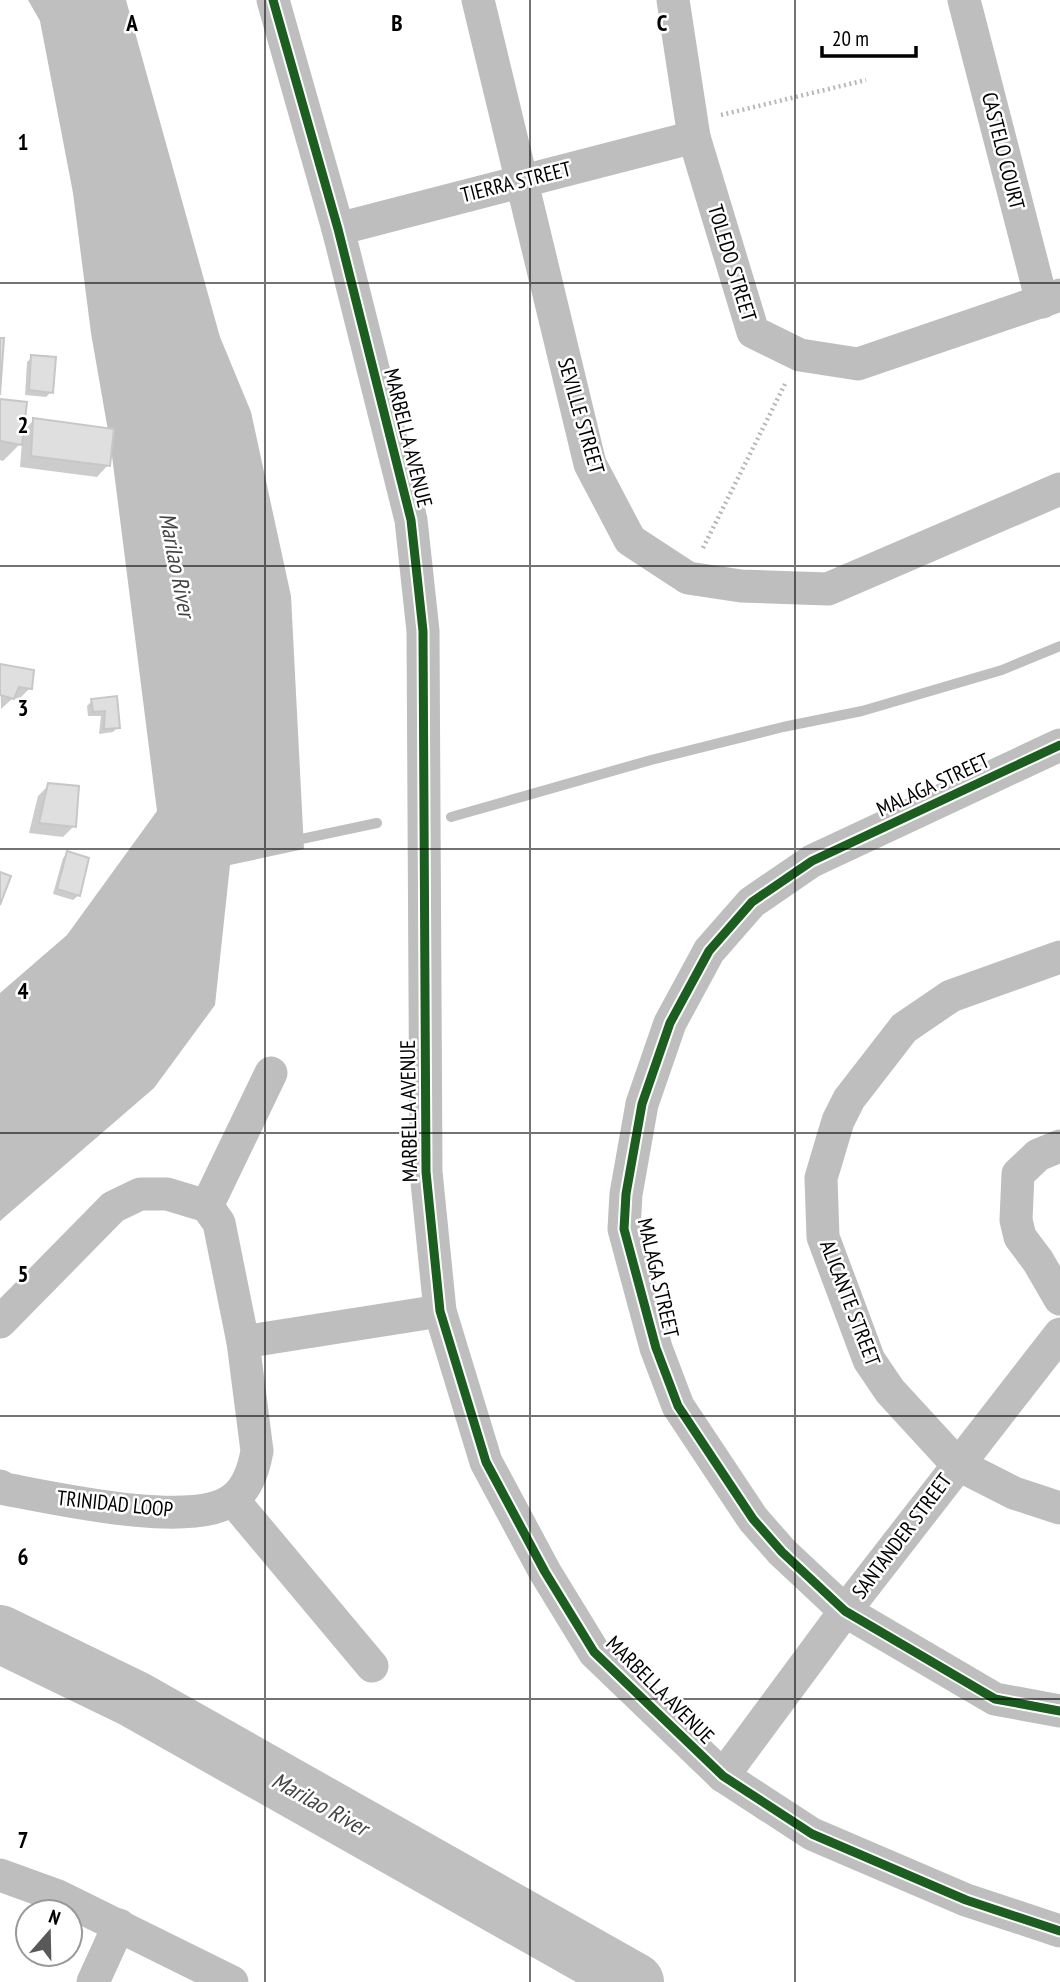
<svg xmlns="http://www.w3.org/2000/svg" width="1060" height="1982" font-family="'PT Sans Narrow',sans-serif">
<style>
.water{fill:#bfbfbf}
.shadow{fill:#0003}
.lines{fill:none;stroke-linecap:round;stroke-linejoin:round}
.stream{stroke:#bfbfbf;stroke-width:10}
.river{stroke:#bfbfbf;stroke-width:58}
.building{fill:#dfdfdf;stroke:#c7c7c7;stroke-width:2}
.path{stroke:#b9b9b9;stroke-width:4.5;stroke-dasharray:2 3.5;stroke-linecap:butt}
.street{stroke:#bebebe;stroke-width:33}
.cycleway-casing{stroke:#fff;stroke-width:13}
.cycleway{stroke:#1b5e20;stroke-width:9}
.grid{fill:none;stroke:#000;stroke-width:2;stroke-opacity:0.55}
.labels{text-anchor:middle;stroke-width:5;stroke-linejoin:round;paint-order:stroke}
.street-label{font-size:21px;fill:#000;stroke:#fff}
.water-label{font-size:23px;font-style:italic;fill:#444;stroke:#fff}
.grid-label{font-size:23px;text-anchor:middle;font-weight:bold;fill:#000;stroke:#fff;stroke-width:5;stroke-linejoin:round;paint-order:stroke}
</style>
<rect width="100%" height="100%" fill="#fff"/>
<polygon class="water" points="28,0 126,0 220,337 251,412 291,596 304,849 230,865 215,1005 154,1088 0,1221 0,993 67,935 157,811 111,448 91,333 73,193 40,21"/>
<g class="shadow">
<polygon points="32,357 51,392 46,397 25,395 27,362"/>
<polygon points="0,401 21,433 34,420 108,465 97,477 20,467 22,442 3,461 0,460"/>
<polygon points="0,666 30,688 19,699 13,698 1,709"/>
<polygon points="116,698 118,727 113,732 99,734 101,716 88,716 87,706 92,701"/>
<polygon points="49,785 74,826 63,837 29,833 38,796"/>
<polygon points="68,853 79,895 73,900 53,894 63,858"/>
</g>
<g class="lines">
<g class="stream">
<polyline points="451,817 651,760 783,727 862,711 1002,670 1060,646"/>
<polyline points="292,841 377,823"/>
</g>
<polyline class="river" points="0,1634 134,1699 635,1982"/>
</g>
<g class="building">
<polygon points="0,338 4,338 0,395"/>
<polygon points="31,355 56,357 53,393 29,390"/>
<polygon points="0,399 27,402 22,445 0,441"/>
<polygon points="33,418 114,429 110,466 31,456"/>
<polygon points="0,664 34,670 32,689 19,687 14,699 0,695"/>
<polygon points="117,696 120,728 104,729 105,711 93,712 91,699"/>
<polygon points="48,783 79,786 76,827 39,823"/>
<polygon points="67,851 89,858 80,896 57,889"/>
<polygon points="0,872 11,876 0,905"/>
</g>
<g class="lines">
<g class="path">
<polyline points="721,115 866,80"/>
<polyline points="703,548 785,384"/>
</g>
<g class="street">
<polyline points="273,0 338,229 411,520 423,631 426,1172 440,1311 486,1462 545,1572 594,1652 723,1776 812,1834 966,1900 1060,1931"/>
<polyline points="478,0 590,464 630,540 688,578 741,586 828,589 1060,489"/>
<polyline points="673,0 694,137 753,332 800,355 858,364 1060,295"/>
<polyline points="964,0 1042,302"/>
<polyline points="338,229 694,137"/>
<polyline points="1060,745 812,861 752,902 709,951 670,1023 642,1104 626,1194 624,1229 656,1348 678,1406 753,1519 782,1552 845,1611 995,1699 1060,1711"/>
<polyline points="1060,957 951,996 904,1028 849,1099 838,1121 821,1178 823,1237 869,1360 890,1391 957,1464 1014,1493 1060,1508"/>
<polyline points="1060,1146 1038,1155 1018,1174 1016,1220 1020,1237 1038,1261 1060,1299"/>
<polyline points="207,1206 271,1073"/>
<path d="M0,1322L113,1207L140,1194H167L207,1206L219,1223L243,1342L257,1451C254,1468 248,1488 233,1499C195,1530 53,1498 5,1489L0,1486"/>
<polyline points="243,1342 440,1311"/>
<polyline points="233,1500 372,1666"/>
<polyline points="723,1776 845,1611 1060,1334"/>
<polyline points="0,1875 58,1896 232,1982"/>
<polyline points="93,1982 119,1925"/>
</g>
<defs>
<g id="cycleway">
<polyline points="273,0 338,229 411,520 423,631 426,1172 440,1311 486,1462 545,1572 594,1652 723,1776 812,1834 966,1900 1060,1931"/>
<polyline points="1060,745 812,861 752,902 709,951 670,1023 642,1104 626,1194 624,1229 656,1348 678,1406 753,1519 782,1552 845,1611 995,1699 1060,1711"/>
</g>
</defs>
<use href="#cycleway" class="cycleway-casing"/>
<use href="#cycleway" class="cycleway"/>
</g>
<path class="grid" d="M265,0V1982M530,0V1982M795,0V1982M0,283H1060M0,566H1060M0,849H1060M0,1133H1060M0,1416H1060M0,1699H1060"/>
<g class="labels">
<g class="street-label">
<text transform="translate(1003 151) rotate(76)" y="7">CASTELO COURT</text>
<text transform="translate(516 182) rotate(-14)" y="7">TIERRA STREET</text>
<text transform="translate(732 263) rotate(73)" y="7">TOLEDO STREET</text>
<text transform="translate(581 416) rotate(74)" y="7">SEVILLE STREET</text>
<text transform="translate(408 438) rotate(76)" y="7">MARBELLA AVENUE</text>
<text transform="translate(933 785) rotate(-25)" y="7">MALAGA STREET</text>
<text transform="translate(409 1111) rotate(-91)" y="7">MARBELLA AVENUE</text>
<text transform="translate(658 1278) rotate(77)" y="7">MALAGA STREET</text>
<text transform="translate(850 1303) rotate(69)" y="7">ALICANTE STREET</text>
<text transform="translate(115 1504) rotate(6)" y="7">TRINIDAD LOOP</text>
<text transform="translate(902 1536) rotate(-53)" y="7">SANTANDER STREET</text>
<text transform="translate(660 1690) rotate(45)" y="7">MARBELLA AVENUE</text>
</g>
<g class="water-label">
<text transform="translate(177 565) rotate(79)" y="8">Marilao River</text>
<text transform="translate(320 1804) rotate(29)" y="8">Marilao River</text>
</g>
</g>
<g class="grid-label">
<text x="132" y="31">A</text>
<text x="397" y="31">B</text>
<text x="662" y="31">C</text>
<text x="23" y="150">1</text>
<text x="23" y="433">2</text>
<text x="23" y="716">3</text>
<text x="23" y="999">4</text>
<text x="23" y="1282">5</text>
<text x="23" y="1565">6</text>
<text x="23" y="1848">7</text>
</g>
<g transform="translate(49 1933) rotate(20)"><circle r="33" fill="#ffffff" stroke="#999999" stroke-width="2"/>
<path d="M0-5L12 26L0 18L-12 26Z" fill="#595959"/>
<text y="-10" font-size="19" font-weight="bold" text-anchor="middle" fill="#000000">N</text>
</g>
<path d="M822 46v10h94v-10" fill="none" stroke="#000000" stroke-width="3.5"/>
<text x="832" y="46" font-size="21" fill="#000000" stroke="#ffffff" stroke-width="5" paint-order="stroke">20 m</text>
</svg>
